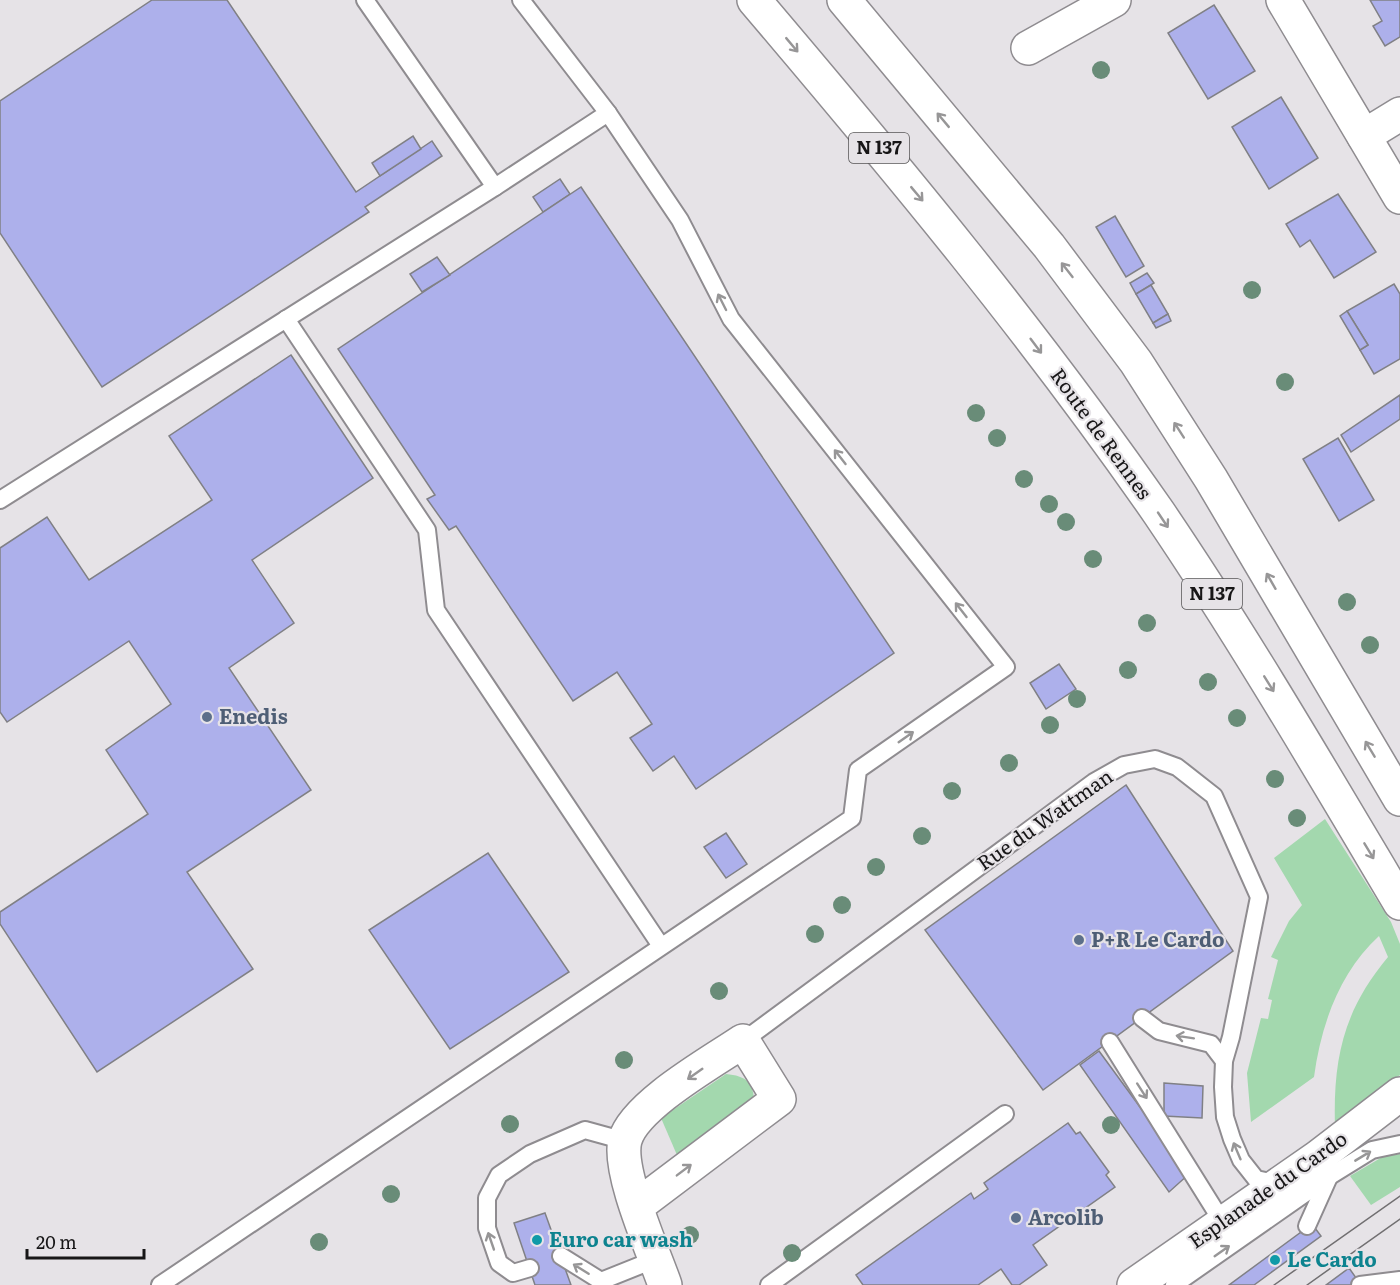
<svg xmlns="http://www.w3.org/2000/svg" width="1400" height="1285" font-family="Literata,serif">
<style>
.green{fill:#a3d8ae}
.building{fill:#adb0eb;stroke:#808085;stroke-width:1.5}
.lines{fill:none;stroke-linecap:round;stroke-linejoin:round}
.lane-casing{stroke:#8f8c90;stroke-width:20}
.street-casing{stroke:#8f8c90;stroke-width:36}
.highway-casing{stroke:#8f8c90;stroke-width:36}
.lane{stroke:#fff;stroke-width:16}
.street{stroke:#fff;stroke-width:33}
.highway{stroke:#fff;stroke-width:33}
.tram{stroke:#716f71;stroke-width:1.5}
.tree{fill:#698c78}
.oneway{stroke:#979697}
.service-dot{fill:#5c6f8a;stroke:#e6e3e7;stroke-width:2}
.culture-dot{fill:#0f9aa8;stroke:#e6e3e7;stroke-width:2}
.labels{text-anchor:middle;stroke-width:4.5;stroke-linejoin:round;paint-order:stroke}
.shield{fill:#e6e3e7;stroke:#555455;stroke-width:1.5}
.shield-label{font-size:18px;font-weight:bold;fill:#171617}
.street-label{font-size:20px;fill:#171617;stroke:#e6e3e7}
.service-label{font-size:20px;font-weight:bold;fill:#4e5e75;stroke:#e6e3e7;text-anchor:start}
.culture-label{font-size:20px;font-weight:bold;fill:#0d838f;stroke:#e6e3e7;text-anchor:start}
</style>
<rect width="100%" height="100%" fill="#e6e3e7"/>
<g class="green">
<path d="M1325,819L1391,922L1400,944V1075L1335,1127C1333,1059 1343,1011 1388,957L1379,936C1339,973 1321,1025 1314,1077L1251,1122L1247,1073L1261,1018L1268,1019L1272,1000L1268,999L1278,960L1271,957L1289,921L1302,905L1274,858Z"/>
<path d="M726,1074C746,1076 754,1082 754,1103L680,1162L661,1118Z"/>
<polygon points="1400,1154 1400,1187 1371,1205 1350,1176 1384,1156"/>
</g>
<g class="building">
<polygon points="152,0 227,0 356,192 432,141 442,156 365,207 369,212 102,387 0,233 0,101"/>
<polygon points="1370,0 1400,0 1400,37 1385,46 1373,26 1382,21"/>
<polygon points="1214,5 1255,71 1208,99 1168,33"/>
<polygon points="1281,97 1318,158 1269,189 1232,127"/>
<polygon points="413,136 421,149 380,176 372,163"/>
<polygon points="560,179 570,194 543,212 533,197"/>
<polygon points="581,187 894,653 696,789 674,756 653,771 630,738 652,724 617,672 573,701 456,526 449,530 427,499 435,495 338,349"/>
<polygon points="1338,194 1376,252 1334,278 1310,240 1300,247 1286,224"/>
<polygon points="1115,216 1144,266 1126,277 1096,227"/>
<polygon points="437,257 450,275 422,292 410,274"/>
<polygon points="1147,273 1154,283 1136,294 1130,283"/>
<polygon points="1394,284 1400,294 1400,359 1374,374 1360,350 1368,345 1347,311"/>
<polygon points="1151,285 1168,314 1153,323 1136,294"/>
<polygon points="1347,311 1368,345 1360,350 1340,316"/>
<polygon points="1168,314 1171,321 1156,328 1153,323"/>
<polygon points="291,355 373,478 252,560 294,623 229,668 311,790 187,872 253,969 97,1072 0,924 0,912 148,814 106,750 171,704 129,641 7,722 0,712 0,548 47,517 89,580 212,500 169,436"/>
<polygon points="1400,395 1400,419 1351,452 1341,435"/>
<polygon points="1338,438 1374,500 1339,521 1303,459"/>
<polygon points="1059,664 1076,689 1046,709 1030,683"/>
<polygon points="1126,785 1233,951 1043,1090 925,930"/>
<polygon points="726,833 747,864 726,878 704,847"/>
<polygon points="488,853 569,972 450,1049 369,930"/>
<polygon points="1099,1051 1189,1174 1169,1192 1080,1065"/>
<polygon points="1164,1083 1203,1086 1202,1118 1164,1116"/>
<polygon points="1068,1123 1076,1134 1080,1132 1109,1172 1106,1175 1115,1187 1033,1245 1047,1265 1019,1285 1012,1285 1001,1269 978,1285 863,1285 856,1275 971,1193 974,1199 988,1189 984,1183"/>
<polygon points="545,1213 571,1285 535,1285 514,1223"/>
<polygon points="1312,1224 1321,1236 1254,1285 1229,1285"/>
<polygon points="1349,1268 1359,1282 1355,1285 1326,1285"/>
</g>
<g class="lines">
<defs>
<g id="lane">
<polyline points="495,187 608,113 521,0"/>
<polyline points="286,319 427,530 436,610 661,946"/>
<polyline points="0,500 495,187 365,0"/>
<polyline points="1142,1018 1159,1031 1211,1044 1224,1061"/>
<polyline points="743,1041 1094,782 1124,765 1155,759 1177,767 1214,796 1259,897 1231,1037 1224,1061 1223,1087 1225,1117 1232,1139 1241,1160 1256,1179 1279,1184"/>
<polyline points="1110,1042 1223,1223"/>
<polyline points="1307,1226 1329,1177"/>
<polyline points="561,1256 601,1281 656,1259"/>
<polyline points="530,1268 513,1273 499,1263 487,1228 487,1198 499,1175 530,1154 585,1130 625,1141"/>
<polyline points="160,1285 852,818 858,770 1006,667 731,319 680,220 608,113"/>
<polyline points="769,1285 1005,1114"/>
<polyline points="1174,1285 1330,1176 1372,1150 1400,1144"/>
<polyline points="1360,1285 1400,1280"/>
</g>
<g id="street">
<polyline points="1283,0 1400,197"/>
<polyline points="1028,48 1114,0"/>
<polyline points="1364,136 1400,114"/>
<path d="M637,1206L779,1099L743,1041C712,1062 635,1105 625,1140C617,1171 654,1253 665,1285"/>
<polyline points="1134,1285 1318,1157 1400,1094"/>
</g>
<g id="highway">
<path d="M754,0C895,166 1035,334 1159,513C1245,640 1322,772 1400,903"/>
<polyline points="844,0 1049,246 1136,362 1211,479 1400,799"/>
</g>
</defs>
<use href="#lane" class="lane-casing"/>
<use href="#street" class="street-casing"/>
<use href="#highway" class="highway-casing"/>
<use href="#lane" class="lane"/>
<use href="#street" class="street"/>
<use href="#highway" class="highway"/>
<g class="tram">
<polyline points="1274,1285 1400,1196"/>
<polyline points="1307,1285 1400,1219"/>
</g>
</g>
<g class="tree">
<circle cx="1101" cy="70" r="9"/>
<circle cx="1252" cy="290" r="9"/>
<circle cx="1285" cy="382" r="9"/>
<circle cx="976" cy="413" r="9"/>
<circle cx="997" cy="438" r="9"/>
<circle cx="1024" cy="479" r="9"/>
<circle cx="1049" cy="504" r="9"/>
<circle cx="1066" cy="522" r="9"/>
<circle cx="1093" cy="559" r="9"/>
<circle cx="1347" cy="602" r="9"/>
<circle cx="1147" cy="623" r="9"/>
<circle cx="1370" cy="645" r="9"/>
<circle cx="1128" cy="670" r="9"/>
<circle cx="1208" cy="682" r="9"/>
<circle cx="1077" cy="699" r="9"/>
<circle cx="1237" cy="718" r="9"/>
<circle cx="1050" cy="725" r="9"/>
<circle cx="1009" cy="763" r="9"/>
<circle cx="1275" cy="779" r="9"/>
<circle cx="952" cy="791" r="9"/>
<circle cx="1297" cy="818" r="9"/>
<circle cx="922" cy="836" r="9"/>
<circle cx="876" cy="867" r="9"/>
<circle cx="842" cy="905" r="9"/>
<circle cx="815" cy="934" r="9"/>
<circle cx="719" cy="991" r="9"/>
<circle cx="624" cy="1060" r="9"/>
<circle cx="510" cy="1124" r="9"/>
<circle cx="1111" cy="1125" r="9"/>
<circle cx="391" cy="1194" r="9"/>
<circle cx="690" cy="1235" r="9"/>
<circle cx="319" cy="1242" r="9"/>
<circle cx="792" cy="1253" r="9"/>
</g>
<defs><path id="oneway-shaft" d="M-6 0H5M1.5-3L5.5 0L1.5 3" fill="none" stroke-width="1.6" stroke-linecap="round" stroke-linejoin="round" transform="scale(1.5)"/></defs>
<g class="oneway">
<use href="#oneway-shaft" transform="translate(792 45) rotate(50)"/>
<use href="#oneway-shaft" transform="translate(943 120) rotate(-130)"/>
<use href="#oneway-shaft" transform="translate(917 194) rotate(50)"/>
<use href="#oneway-shaft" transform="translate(1067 270) rotate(-128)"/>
<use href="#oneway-shaft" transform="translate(722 302) rotate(-117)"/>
<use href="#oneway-shaft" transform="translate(1036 346) rotate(53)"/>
<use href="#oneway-shaft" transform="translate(1179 430) rotate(-123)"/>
<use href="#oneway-shaft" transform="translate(840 457) rotate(-128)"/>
<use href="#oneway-shaft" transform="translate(1163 520) rotate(56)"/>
<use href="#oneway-shaft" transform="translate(1271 581) rotate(-120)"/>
<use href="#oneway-shaft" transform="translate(961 610) rotate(-128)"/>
<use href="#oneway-shaft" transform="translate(1269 684) rotate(58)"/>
<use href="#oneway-shaft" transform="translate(906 737) rotate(-35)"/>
<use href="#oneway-shaft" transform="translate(1370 749) rotate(-121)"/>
<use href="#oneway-shaft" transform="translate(1369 851) rotate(59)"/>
<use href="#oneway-shaft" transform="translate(1185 1037) rotate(-171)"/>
<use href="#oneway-shaft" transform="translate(695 1074) rotate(145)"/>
<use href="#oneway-shaft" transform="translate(1142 1091) rotate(57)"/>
<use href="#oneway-shaft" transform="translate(1237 1151) rotate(-113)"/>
<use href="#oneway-shaft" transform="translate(1363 1156) rotate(-31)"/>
<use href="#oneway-shaft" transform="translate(684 1170) rotate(-37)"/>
<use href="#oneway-shaft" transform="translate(491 1241) rotate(-109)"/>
<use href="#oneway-shaft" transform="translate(1222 1251) rotate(-35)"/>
<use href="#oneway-shaft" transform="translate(581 1269) rotate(-148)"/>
</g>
<g class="service-dot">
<circle cx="207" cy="717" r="6"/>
<circle cx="1079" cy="940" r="6"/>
<circle cx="1016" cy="1218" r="6"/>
</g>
<g class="culture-dot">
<circle cx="537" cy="1240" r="6"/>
<circle cx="1275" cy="1260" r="6"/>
</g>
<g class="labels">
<g class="shield">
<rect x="849" y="133" width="60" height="30" rx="4.5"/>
<rect x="1182" y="579" width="60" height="30" rx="4.5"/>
</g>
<g class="shield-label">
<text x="879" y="154">N 137</text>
<text x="1212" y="600">N 137</text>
</g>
<g class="street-label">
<text transform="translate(1101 434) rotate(54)" y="7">Route de Rennes</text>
<text transform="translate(1045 820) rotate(-35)" y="7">Rue du Wattman</text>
<text transform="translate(1268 1190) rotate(-35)" y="7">Esplanade du Cardo</text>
</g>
<g class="service-label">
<text x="219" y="724">Enedis</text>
<text x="1091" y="947">P+R Le Cardo</text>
<text x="1028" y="1225">Arcolib</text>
</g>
<g class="culture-label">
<text x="549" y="1247">Euro car wash</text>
<text x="1287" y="1267">Le Cardo</text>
</g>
</g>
<path d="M27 1249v9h117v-9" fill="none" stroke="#171617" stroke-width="3"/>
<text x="36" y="1249" font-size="18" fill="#171617" stroke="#e6e3e7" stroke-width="4.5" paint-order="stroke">20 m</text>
</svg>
